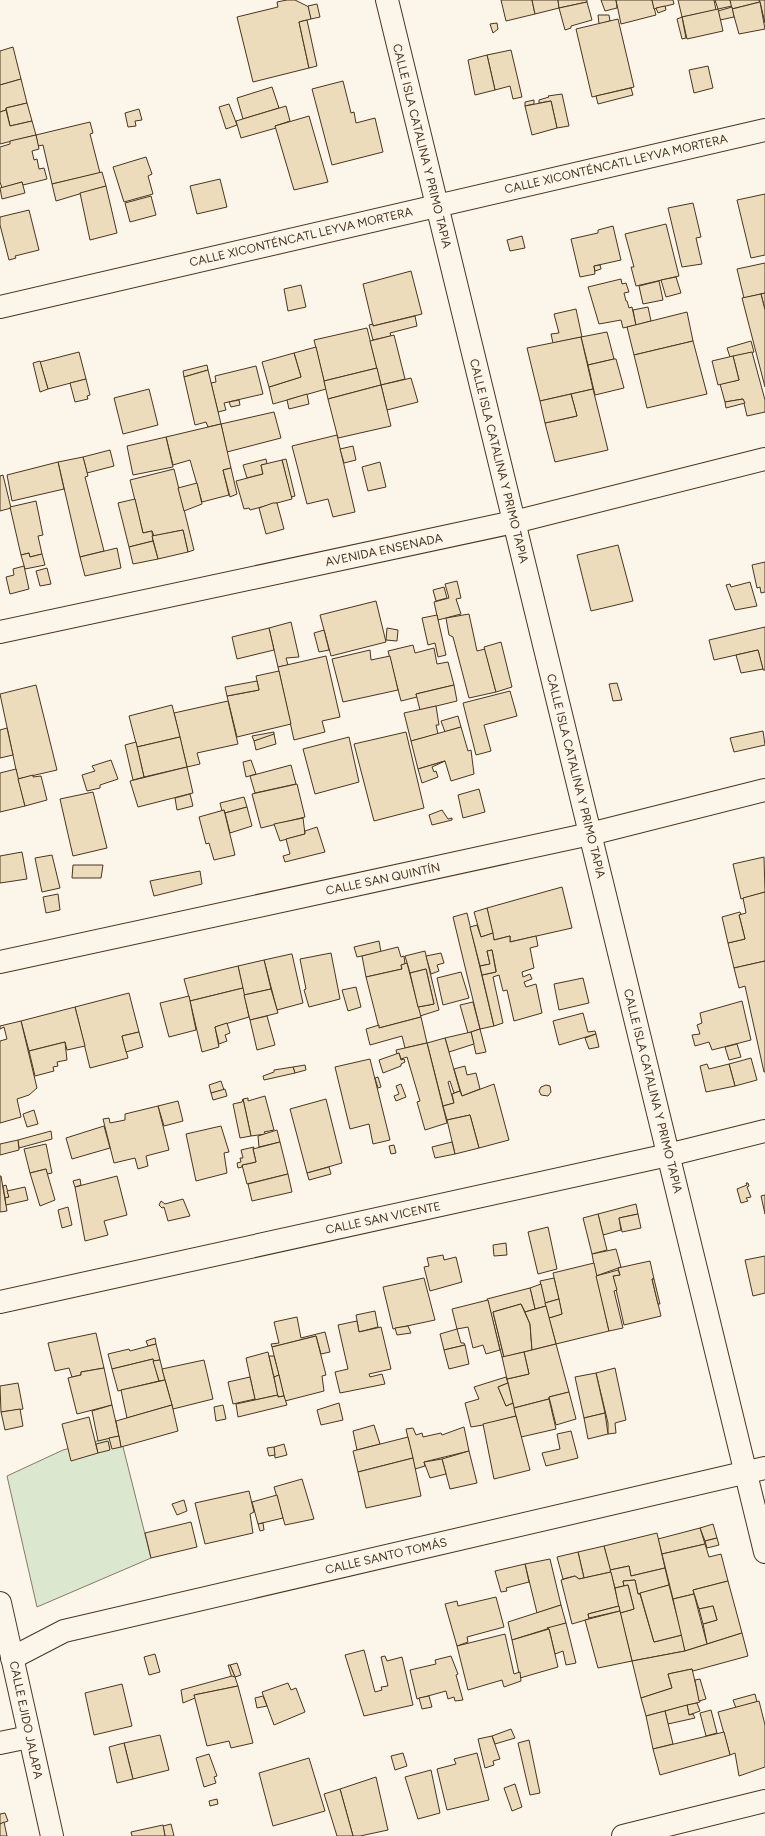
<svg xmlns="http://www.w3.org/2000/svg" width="765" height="1836" font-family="Figtree,sans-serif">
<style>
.green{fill:#dce7d0;stroke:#887966}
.building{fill:#ecdcbc;stroke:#4a3520}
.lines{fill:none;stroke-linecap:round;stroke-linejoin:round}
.minor-casing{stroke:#4a3520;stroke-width:24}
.tertiary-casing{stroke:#4a3520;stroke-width:24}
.minor{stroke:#fbf6e9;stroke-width:22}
.tertiary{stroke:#fbf6e9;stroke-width:22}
.labels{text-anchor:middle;stroke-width:3;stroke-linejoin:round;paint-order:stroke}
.street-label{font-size:12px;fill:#4a3520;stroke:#fbf6e9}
</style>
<rect width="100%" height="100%" fill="#fbf6e9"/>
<polygon class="green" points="120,1435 151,1558 37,1607 7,1476 63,1450"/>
<g class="building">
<polygon points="287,0 295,0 309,7 311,19 299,22 309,68 253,82 237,17 278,7 277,2"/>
<polygon points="501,0 532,0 535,14 506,21"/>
<polygon points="532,0 558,0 559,8 535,14"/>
<polygon points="558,0 587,0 587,2 559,8"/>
<polygon points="601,0 616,0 617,8 605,11"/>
<polygon points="616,0 652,0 656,15 621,24"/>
<polygon points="652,0 673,0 674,4 654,9"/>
<polygon points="678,0 714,0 716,10 682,17"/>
<polygon points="715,0 730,0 732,6 718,9"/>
<polygon points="730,0 759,0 760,2 732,9"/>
<polygon points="759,0 765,0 765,23 760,2"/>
<polygon points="587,2 592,20 571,26 571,28 565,30 559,8"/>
<polygon points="760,2 765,29 739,34 732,9"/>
<polygon points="317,4 320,17 311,19 308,6"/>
<polygon points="665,6 666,10 658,13 656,8"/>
<polygon points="732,7 734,17 720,20 718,11"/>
<polygon points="718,9 723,31 687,39 682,17"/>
<polygon points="598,15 609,15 610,21 599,24"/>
<polygon points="682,17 686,38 682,39 677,19"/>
<polygon points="618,19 634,87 592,97 576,29"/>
<polygon points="307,20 317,66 309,68 299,22"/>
<polygon points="497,23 498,29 493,33 490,24"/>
<polygon points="13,47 21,79 0,85 0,51"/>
<polygon points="511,50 522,97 513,99 510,86 495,90 487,55"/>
<polygon points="487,55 495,90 475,95 468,60"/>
<polygon points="708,66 713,88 694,93 689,70"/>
<polygon points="21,79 27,103 6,108 6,110 0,112 0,85"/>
<polygon points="343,81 351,113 354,112 356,123 375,118 383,152 332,165 312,89"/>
<polygon points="272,87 279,108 243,119 237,98"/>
<polygon points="631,88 633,95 598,104 596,96"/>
<polygon points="562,94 569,126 557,128 551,101 539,103 539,100 549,97 548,96"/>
<polygon points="534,100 534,104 525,106 525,102"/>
<polygon points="551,101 557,128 532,135 525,106"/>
<polygon points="27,103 32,121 10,126 6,108"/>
<polygon points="229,104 237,125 226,129 219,107"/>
<polygon points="286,106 290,121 275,126 276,128 241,138 236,121"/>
<polygon points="139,109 142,120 135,121 136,126 128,127 125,113"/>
<polygon points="6,110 10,126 32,121 36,135 0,144 0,112"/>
<polygon points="309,116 328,182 294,190 275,126"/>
<polygon points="90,122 93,133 90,134 100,173 52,184 43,145 38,146 36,135"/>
<polygon points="36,135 39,149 32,151 34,160 37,159 39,169 44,168 47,179 23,185 22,182 2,188 0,182 0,147 10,144 10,141"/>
<polygon points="146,157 152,174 148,176 153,194 124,202 113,167"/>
<polygon points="102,172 106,186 56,201 52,184"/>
<polygon points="220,179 227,207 197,214 190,186"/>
<polygon points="22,182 25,193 2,199 0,188"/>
<polygon points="106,186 117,233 90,240 80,193"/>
<polygon points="765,194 765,255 751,258 737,200"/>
<polygon points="151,196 156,215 130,222 125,203"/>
<polygon points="693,203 701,237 696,238 702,264 682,267 668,208"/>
<polygon points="29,210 39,250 15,256 16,258 9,260 0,225 0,217"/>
<polygon points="666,224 679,276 636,286 631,267 634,267 625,234"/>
<polygon points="613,226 621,260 594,266 595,274 580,277 571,239 598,233 598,230"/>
<polygon points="522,236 525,248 510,251 507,240"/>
<polygon points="765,263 765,293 744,298 737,269"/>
<polygon points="600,265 601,269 595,271 594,266"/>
<polygon points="411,271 422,314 373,326 363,284"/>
<polygon points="676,277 681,293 666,297 661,280"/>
<polygon points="621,279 622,284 626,283 629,292 624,293 626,301 627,301 629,308 632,307 636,325 623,328 621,320 599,324 588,287"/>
<polygon points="659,281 663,300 643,304 639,286"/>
<polygon points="301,285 306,307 288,311 284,289"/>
<polygon points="765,293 765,310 761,294"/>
<polygon points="761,294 765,310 765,387 742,298"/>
<polygon points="648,307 651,321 636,325 633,310"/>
<polygon points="576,309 582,337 553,343 551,334 559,333 554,314"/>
<polygon points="687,312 693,341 634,355 627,327"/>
<polygon points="415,316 417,326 390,333 391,336 373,340 369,325 373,324 373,326"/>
<polygon points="367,328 377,368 324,381 314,340"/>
<polygon points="607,332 614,359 588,365 581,337"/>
<polygon points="394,335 405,379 381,385 370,341"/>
<polygon points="581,337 593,389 540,401 527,348"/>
<polygon points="693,341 707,394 647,408 634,355"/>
<polygon points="751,341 754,352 730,357 727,348"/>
<polygon points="316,347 326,389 273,404 269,387 301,377 294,353"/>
<polygon points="79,352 86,379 48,389 40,362"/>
<polygon points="752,352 765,400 765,412 747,416 743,399 725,402 720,384 739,380 733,356"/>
<polygon points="294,353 301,377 269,387 262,362"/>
<polygon points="733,356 739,380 718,385 712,361"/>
<polygon points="614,359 616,359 624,388 595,395 588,365"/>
<polygon points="40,361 48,389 40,392 33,363"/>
<polygon points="207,365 208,370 184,377 183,371"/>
<polygon points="256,366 263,394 224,403 226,410 218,412 211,383 216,382 215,376"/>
<polygon points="377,368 381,385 328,399 324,381"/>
<polygon points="208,370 221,424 208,427 206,422 195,425 184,377"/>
<polygon points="411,378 418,402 387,410 381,385"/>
<polygon points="86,379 90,395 87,396 88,399 75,402 70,383"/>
<polygon points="381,385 391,426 338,438 328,399"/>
<polygon points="149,389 158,425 123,434 114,398"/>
<polygon points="593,389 608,450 555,462 545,423 577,416 571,394"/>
<polygon points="307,394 309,404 289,409 287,400"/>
<polygon points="571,394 577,416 545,423 540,401"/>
<polygon points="743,399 745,403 726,408 725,402"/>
<polygon points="239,400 240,405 231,407 229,402"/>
<polygon points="274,412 281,438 227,452 221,424"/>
<polygon points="221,424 231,468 223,470 229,495 202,502 190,460 173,465 166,437"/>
<polygon points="337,435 355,512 333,517 328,499 307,504 292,446"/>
<polygon points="166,437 173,467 133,475 127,446"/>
<polygon points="353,446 356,460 344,463 340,449"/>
<polygon points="110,450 114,466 87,473 83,457"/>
<polygon points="83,457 88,476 85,477 104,551 80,557 58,462"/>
<polygon points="266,459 267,464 261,465 263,474 247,478 243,465"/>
<polygon points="286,459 295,496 291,497 282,460"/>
<polygon points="282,460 292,499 250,510 249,508 244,509 236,481 263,474 261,465"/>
<polygon points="58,462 64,489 12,501 7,475"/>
<polygon points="380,462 386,487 368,491 362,467"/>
<polygon points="231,468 237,494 230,497 223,470"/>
<polygon points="174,469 194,550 188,552 183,530 154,536 152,531 143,533 130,480"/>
<polygon points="3,475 11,508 0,511 0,476"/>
<polygon points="197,483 202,504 184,511 178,488"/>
<polygon points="135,499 143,533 152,531 153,541 129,547 118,503"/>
<polygon points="36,501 43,535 38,536 42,554 30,557 29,553 21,555 10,507"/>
<polygon points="273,503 277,503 284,529 266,534 259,508"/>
<polygon points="183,530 188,552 158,559 152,536"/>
<polygon points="153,541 158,559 133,564 129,547"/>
<polygon points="618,545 633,601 591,611 577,555"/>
<polygon points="117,548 121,568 85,576 80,557"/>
<polygon points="29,553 30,557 42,554 45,565 25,569 21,555"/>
<polygon points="765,562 765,592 761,593 760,587 757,588 752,565"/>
<polygon points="24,566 29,589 10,594 6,577 14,575 13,569"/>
<polygon points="47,568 51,584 40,586 36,571"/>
<polygon points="457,581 461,598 456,599 461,614 438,620 434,602 449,598 445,584"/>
<polygon points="750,582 757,606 735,610 726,585 730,584 731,587"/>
<polygon points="444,587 447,598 436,601 433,590"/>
<polygon points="376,601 386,642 331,656 320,615"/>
<polygon points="469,614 477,651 485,649 496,692 469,698 453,637 449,635 446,618"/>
<polygon points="437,615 446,655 438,657 435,643 428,645 422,618"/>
<polygon points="291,622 299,657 286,658 288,665 278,667 269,628"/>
<polygon points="765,627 765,670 763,670 758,650 714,660 709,640"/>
<polygon points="269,628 274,650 237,659 232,637"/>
<polygon points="387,628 398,630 397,641 386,640"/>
<polygon points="324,630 329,650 319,652 314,633"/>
<polygon points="501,642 512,687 496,692 484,647"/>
<polygon points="413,645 415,653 434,648 437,664 448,662 454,685 416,694 417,697 401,701 388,651"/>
<polygon points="370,650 371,660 390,656 398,690 343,702 332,659"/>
<polygon points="758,650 763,669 741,673 736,655"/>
<polygon points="326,656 340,717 322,721 325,732 294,740 278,667"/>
<polygon points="279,671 291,724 237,737 227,696 259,690 256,676"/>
<polygon points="257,681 259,690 227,696 225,687"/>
<polygon points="617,683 622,700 613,701 609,684"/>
<polygon points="36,685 57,770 18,779 0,694"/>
<polygon points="454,685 457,701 420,710 416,694"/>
<polygon points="510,691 517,716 484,725 491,751 476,755 463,703"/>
<polygon points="228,701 238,744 197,753 200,764 187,767 174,713"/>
<polygon points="172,705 180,737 137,747 129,716"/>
<polygon points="436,706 439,725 436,725 438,734 411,741 404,713"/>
<polygon points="458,716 461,727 445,732 441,721"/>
<polygon points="461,727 468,751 471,750 474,774 451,781 445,761 418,769 411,741"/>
<polygon points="7,728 13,755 0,758 0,730"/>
<polygon points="763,731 765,745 734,752 730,738"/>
<polygon points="274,732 274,734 269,737 254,741 252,736"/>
<polygon points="406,732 424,808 374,821 354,744"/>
<polygon points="274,734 276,744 256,750 254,741"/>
<polygon points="180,737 187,767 144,777 137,747"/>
<polygon points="349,737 359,782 315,794 303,749"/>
<polygon points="136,742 144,777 133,780 125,745"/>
<polygon points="111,760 118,779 100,785 100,788 87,791 82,775 95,771 92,766"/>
<polygon points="251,760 256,774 246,777 243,762"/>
<polygon points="445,761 432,767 434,772 436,771 438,777 422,783 418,769"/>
<polygon points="291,765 296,784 255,793 250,776"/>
<polygon points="187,767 193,793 138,807 130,781"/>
<polygon points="16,769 25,806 0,812 0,773"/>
<polygon points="33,775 33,777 41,776 47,800 25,806 18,779"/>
<polygon points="297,784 305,817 261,828 252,794"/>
<polygon points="479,789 485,812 463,818 458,795"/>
<polygon points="93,792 107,848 73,856 60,799"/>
<polygon points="190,794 193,806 177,810 175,798"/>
<polygon points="244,797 247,807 225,813 224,810 222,811 220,803"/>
<polygon points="247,807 252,826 230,833 225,813"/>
<polygon points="224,810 235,855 214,860 209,843 206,844 199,817"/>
<polygon points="442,810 448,819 452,818 452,820 432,825 429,815"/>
<polygon points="303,818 305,834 280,841 274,824"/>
<polygon points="317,827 325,852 285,862 283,856 290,854 286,839 305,834 305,831"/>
<polygon points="22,852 27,879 0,883 0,856"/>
<polygon points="52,855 60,888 42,892 35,858"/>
<polygon points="764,857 765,892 741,899 733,864"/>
<polygon points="73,865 103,865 101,878 72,878"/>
<polygon points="200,871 202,884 154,896 150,881"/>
<polygon points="562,887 572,928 510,942 510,936 494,940 487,908"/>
<polygon points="765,892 765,961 734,968 728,943 745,939 739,915 746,913 743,898"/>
<polygon points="58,894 60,910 46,913 43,897"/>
<polygon points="487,908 493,933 481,937 474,912"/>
<polygon points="740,912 741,914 739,915 745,939 728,943 722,917"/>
<polygon points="467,913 494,1026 480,1029 453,917"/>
<polygon points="477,925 481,937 493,933 494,940 510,936 510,942 536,936 538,946 530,948 534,968 522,972 523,977 530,974 532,979 524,982 526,987 536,984 542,1013 514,1021 507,990 503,991 499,975 493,977 503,1023 494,1026 482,975 496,972 496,970 492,950 487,951 490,964 480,966 470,927"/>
<polygon points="379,941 381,952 357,957 354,947"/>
<polygon points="398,947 401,957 404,956 405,964 401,965 402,969 366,977 362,956"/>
<polygon points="492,950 496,972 482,975 480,966 490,964 487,951"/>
<polygon points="425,951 439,1010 420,1016 418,1007 434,1004 426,969 410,973 405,956"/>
<polygon points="331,953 340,999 309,1007 304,990 306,989 300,959"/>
<polygon points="441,953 444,963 437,965 439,971 431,974 426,956"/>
<polygon points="291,954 292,954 303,1003 277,1010 264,960"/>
<polygon points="264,960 271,989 244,995 238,966"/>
<polygon points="765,961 765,1072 764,1072 745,986 739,988 734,968"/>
<polygon points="407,963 421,1017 379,1028 366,977 402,969 401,965"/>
<polygon points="238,966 243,988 190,1001 184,979"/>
<polygon points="426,969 434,1004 418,1007 410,973"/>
<polygon points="461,972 469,998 443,1005 437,978"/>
<polygon points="583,978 589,1003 559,1010 554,984"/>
<polygon points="356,987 361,1007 348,1011 342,990"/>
<polygon points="243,988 249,1017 215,1027 219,1047 202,1052 190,1001"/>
<polygon points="271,989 278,1013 250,1020 244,995"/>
<polygon points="129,993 139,1032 122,1036 128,1058 90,1068 75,1007"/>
<polygon points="189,996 196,1030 169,1037 160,1003"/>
<polygon points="742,1001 751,1040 712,1050 709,1042 695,1046 692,1035 700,1034 697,1025 702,1023 700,1013"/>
<polygon points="473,1002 480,1029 468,1033 460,1005"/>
<polygon points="75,1007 85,1046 67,1050 65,1042 29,1051 21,1021"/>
<polygon points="583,1013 588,1032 595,1031 596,1034 559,1045 553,1021"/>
<polygon points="267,1016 275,1045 257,1050 250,1020"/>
<polygon points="421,1017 427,1043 405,1048 402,1036 370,1045 366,1029 379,1025 379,1028"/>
<polygon points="21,1021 37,1088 29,1095 17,1099 21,1117 0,1123 0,1041 7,1039 4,1027 0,1029 0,1026"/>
<polygon points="227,1023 230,1033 225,1035 227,1041 219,1044 215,1027"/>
<polygon points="480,1029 486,1052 476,1054 471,1032"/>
<polygon points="139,1032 143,1047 126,1052 122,1036"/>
<polygon points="471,1032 474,1044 449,1052 445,1038"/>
<polygon points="596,1034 599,1047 589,1049 585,1038"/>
<polygon points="445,1038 460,1091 454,1093 450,1081 448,1082 454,1103 443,1106 427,1043"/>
<polygon points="65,1042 67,1060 57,1062 58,1066 53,1067 54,1071 35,1076 29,1051"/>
<polygon points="427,1043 447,1123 425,1130 417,1102 420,1101 407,1057 401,1059 399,1053 397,1054 396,1050"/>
<polygon points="737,1044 741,1057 729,1060 725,1047"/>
<polygon points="399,1053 401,1060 404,1059 405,1062 401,1064 401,1066 383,1073 379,1060"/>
<polygon points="751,1058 757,1080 735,1086 729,1064"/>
<polygon points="370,1059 390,1140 373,1144 369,1124 350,1129 335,1067"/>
<polygon points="707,1064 709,1069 729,1064 735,1086 706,1092 700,1066"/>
<polygon points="305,1065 306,1070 295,1073 293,1067"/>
<polygon points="465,1066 467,1075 476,1073 480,1089 462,1096 454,1069"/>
<polygon points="293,1067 295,1073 264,1080 263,1076 274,1072 274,1070"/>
<polygon points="378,1077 381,1087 378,1088 375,1078"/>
<polygon points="221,1081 224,1090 211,1093 209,1085"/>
<polygon points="401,1084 406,1097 396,1101 394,1096 399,1094 396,1086"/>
<polygon points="494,1084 509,1140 479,1148 470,1115 447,1120 443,1106 454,1103 452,1094 460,1091 462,1096"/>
<polygon points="546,1085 550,1086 551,1092 548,1096 541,1095 539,1091 541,1087"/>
<polygon points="225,1089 227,1096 213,1100 211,1093"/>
<polygon points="265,1096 274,1130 264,1132 266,1134 251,1136 243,1099 248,1098 248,1101"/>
<polygon points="243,1099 251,1136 240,1138 233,1104 242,1102"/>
<polygon points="326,1099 342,1163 307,1173 290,1109"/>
<polygon points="178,1101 183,1121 164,1126 158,1106"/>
<polygon points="158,1106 169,1150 146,1156 148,1166 138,1169 135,1158 114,1163 103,1119 109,1118 110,1123 125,1120 125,1114"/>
<polygon points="34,1110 38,1124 27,1127 23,1114"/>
<polygon points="470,1115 479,1148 455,1154 447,1120"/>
<polygon points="104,1126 110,1148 72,1159 66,1138"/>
<polygon points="221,1126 229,1152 224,1153 227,1173 196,1181 186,1134"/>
<polygon points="277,1130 280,1142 259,1147 258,1136"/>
<polygon points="51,1131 52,1139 19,1148 18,1140"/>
<polygon points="18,1140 19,1150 0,1155 0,1144"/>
<polygon points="280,1142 288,1174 247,1184 242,1165 256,1162 253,1149"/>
<polygon points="452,1142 455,1154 435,1158 432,1147"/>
<polygon points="46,1144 52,1173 47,1174 46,1169 30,1173 24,1149"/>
<polygon points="394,1145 396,1153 391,1154 389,1146"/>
<polygon points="254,1147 253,1149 256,1162 242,1165 242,1167 238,1168 237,1163 241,1162 240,1158 243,1158 241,1150"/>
<polygon points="329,1167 331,1174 309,1180 307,1173"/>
<polygon points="46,1169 55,1200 40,1206 30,1173"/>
<polygon points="288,1174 292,1192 252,1201 248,1184"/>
<polygon points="1,1176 7,1211 0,1212 0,1176"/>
<polygon points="117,1176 127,1215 104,1221 108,1235 85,1241 75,1187"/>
<polygon points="80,1179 81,1185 75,1187 73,1181"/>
<polygon points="746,1183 748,1183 749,1186 747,1187 751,1197 746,1198 748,1201 741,1203 737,1189 747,1185"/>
<polygon points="6,1185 9,1197 5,1198 3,1186"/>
<polygon points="25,1187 28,1200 6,1205 5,1198 9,1197 7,1191"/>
<polygon points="765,1195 765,1214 761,1196"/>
<polygon points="183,1199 190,1216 168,1221 164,1207 162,1208 159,1205 161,1201 165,1204"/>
<polygon points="636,1204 638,1214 619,1218 621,1230 603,1235 598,1214"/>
<polygon points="68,1207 72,1225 62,1228 58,1210"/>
<polygon points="598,1214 607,1250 592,1254 583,1218"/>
<polygon points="638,1214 641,1228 622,1232 619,1218"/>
<polygon points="548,1227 557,1269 538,1274 528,1232"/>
<polygon points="506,1243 507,1255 494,1256 493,1245"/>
<polygon points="616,1249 621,1267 596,1276 592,1254"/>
<polygon points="443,1255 444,1260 456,1257 462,1282 430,1291 424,1267 429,1266 427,1258"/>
<polygon points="765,1256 765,1293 753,1296 745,1260"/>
<polygon points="650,1261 654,1279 652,1279 661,1316 624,1325 613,1276 620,1275 618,1268"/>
<polygon points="594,1263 609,1331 556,1344 549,1318 562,1314 553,1273"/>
<polygon points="618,1270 620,1275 613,1276 617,1290 614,1291 623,1328 609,1331 596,1276"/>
<polygon points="424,1278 435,1320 393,1329 383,1287"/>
<polygon points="554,1278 559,1299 545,1303 540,1281"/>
<polygon points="652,1279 654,1279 660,1304 658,1304"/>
<polygon points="541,1284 546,1306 535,1309 530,1288"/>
<polygon points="530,1288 535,1309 525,1312 521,1304 493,1312 504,1357 502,1357 487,1299"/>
<polygon points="559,1299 562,1314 549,1318 545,1303"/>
<polygon points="488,1300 500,1350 486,1354 483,1345 473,1348 468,1327 457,1329 452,1309"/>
<polygon points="521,1304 530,1324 532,1350 504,1357 493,1312"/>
<polygon points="546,1306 556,1344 532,1350 530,1324 525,1312"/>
<polygon points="375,1311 378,1327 359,1332 356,1315"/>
<polygon points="297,1317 301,1338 325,1332 330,1352 321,1354 316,1336 272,1347 271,1344 279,1343 274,1322"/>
<polygon points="357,1321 359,1332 381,1327 391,1369 369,1374 370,1377 382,1374 385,1384 340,1393 335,1372 348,1369 338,1325"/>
<polygon points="408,1326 411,1333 397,1335 395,1328"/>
<polygon points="457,1329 461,1343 464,1343 465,1345 444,1350 440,1334"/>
<polygon points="96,1333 104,1368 81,1372 81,1375 72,1377 69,1368 55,1371 48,1343"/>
<polygon points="316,1336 326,1375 322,1376 324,1391 285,1401 272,1347"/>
<polygon points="155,1338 156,1344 148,1346 146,1341"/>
<polygon points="156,1344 160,1360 153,1361 153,1359 112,1369 108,1354 129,1349 130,1351"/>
<polygon points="556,1344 569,1392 549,1397 549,1399 514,1408 507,1379 529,1374 524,1352"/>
<polygon points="465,1345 469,1364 449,1369 444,1350"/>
<polygon points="268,1352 278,1395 255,1400 246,1358"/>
<polygon points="524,1352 529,1374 507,1379 502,1357"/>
<polygon points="269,1356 274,1356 279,1375 274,1377"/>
<polygon points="153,1359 159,1381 118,1391 112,1369"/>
<polygon points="160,1360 165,1380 159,1381 153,1361"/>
<polygon points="204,1360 213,1399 173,1409 162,1369"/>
<polygon points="104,1368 112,1405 77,1414 68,1378 81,1375 81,1372"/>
<polygon points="615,1368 626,1420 615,1423 616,1433 608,1434 608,1423 596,1373"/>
<polygon points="596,1373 605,1413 584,1418 575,1377"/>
<polygon points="279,1375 284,1396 278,1397 274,1377"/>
<polygon points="250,1377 255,1399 233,1404 228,1382"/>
<polygon points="506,1377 508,1383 498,1387 506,1406 513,1403 516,1416 483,1425 471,1427 465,1403 479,1399 474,1387"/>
<polygon points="165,1380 172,1405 127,1418 121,1390"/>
<polygon points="18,1383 23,1409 1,1412 0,1386"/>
<polygon points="508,1383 513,1403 506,1406 498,1387"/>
<polygon points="569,1392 576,1419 556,1425 549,1397"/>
<polygon points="278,1395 278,1397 284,1396 287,1405 238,1417 236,1404"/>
<polygon points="549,1399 556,1429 521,1437 514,1408"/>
<polygon points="339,1403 343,1420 321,1425 317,1410"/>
<polygon points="112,1405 119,1436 98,1441 92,1411"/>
<polygon points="172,1405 178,1431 121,1447 116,1421"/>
<polygon points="223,1405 226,1419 216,1421 214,1407"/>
<polygon points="20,1409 23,1426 5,1430 1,1412"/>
<polygon points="605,1413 608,1434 588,1439 584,1418"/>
<polygon points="516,1416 530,1470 494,1479 483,1424"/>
<polygon points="89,1417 98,1453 71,1461 62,1424"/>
<polygon points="374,1425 380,1444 357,1450 353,1431"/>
<polygon points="464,1427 469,1451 424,1462 425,1466 415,1469 406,1429 413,1428 416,1435 422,1433 423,1437 441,1433 442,1435"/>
<polygon points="571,1431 578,1458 546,1466 542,1453 560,1449 557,1434"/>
<polygon points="119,1436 121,1447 112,1449 109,1438"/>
<polygon points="408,1437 413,1458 358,1472 353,1451"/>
<polygon points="108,1441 110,1450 98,1453 96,1444"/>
<polygon points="284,1444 287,1455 275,1458 274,1447"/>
<polygon points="274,1447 275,1455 269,1456 267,1448"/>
<polygon points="469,1451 477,1483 450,1489 442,1459"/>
<polygon points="413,1458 421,1496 366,1508 358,1472"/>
<polygon points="442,1459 446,1474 430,1478 424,1462"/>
<polygon points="302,1479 314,1519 285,1525 274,1487"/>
<polygon points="249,1491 254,1512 250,1514 253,1533 205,1544 195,1503"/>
<polygon points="277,1495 283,1518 258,1524 252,1502"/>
<polygon points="184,1500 187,1511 177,1515 172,1504"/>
<polygon points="191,1522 197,1547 151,1558 145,1533"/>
<polygon points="263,1523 264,1530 260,1531 258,1524"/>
<polygon points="713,1524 717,1538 705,1541 700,1528"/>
<polygon points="700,1528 705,1544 662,1554 658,1539"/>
<polygon points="657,1533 665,1568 631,1576 629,1566 610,1570 604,1546"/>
<polygon points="717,1538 719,1545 707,1548 705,1541"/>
<polygon points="705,1544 709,1557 721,1554 728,1581 693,1590 694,1594 673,1599 662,1554"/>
<polygon points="604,1546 611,1572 584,1578 578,1552"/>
<polygon points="578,1552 584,1578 579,1579 575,1576 563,1579 557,1557"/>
<polygon points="550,1559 561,1605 537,1613 525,1564"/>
<polygon points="525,1564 529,1582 506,1588 507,1591 501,1592 495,1571"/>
<polygon points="629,1566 631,1576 665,1568 669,1585 638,1594 635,1580 623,1581 624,1586 615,1588 610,1570"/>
<polygon points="611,1572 619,1606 588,1614 589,1619 572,1624 561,1580 575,1576 579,1579"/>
<polygon points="635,1580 638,1594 640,1594 654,1642 682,1635 685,1651 632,1661 620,1613 634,1609 628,1585 624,1586 623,1581"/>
<polygon points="728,1581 742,1633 707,1644 703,1624 717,1620 713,1606 699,1609 693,1590"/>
<polygon points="628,1585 634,1609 620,1613 615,1588"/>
<polygon points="669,1585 682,1635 654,1642 640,1593"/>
<polygon points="694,1594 707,1644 685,1651 673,1599"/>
<polygon points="496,1597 504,1627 467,1637 468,1642 457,1646 445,1604 457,1601 458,1606"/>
<polygon points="561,1605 566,1623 512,1640 508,1622"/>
<polygon points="619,1606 620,1611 589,1618 588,1614"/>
<polygon points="713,1606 717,1620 703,1624 699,1609"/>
<polygon points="620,1611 632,1661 598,1668 585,1620"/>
<polygon points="566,1623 576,1663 566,1665 563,1651 555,1654 549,1629 547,1628"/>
<polygon points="549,1629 558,1667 520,1678 512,1640"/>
<polygon points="742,1633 748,1656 693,1671 692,1669 668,1674 672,1688 641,1698 632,1661 685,1651"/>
<polygon points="505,1634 514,1674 520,1672 521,1681 504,1687 502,1680 468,1690 457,1646"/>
<polygon points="364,1650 375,1692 382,1690 381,1687 388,1686 381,1657 385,1656 387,1661 402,1657 413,1705 364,1716 345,1655"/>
<polygon points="155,1654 160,1672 149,1675 144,1657"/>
<polygon points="451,1656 458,1674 456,1675 463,1700 455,1701 454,1697 448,1699 446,1691 417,1699 410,1670 436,1664 435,1660"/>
<polygon points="237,1663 241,1675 235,1677 230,1665"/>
<polygon points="228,1665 230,1665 235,1677 232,1678"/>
<polygon points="692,1669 700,1702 646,1716 641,1698 672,1688 668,1674"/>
<polygon points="232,1676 235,1677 238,1686 194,1695 195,1698 183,1703 181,1690"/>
<polygon points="700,1679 706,1699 699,1701 695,1680"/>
<polygon points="288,1683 291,1690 296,1688 305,1712 274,1725 262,1692"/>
<polygon points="122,1684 132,1726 94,1735 85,1693"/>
<polygon points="238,1686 253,1743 231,1748 229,1741 207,1746 194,1695"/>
<polygon points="755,1694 757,1702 736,1708 733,1700"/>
<polygon points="263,1696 267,1706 257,1708 255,1698"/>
<polygon points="429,1696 432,1707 422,1709 419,1698"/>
<polygon points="759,1701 765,1725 765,1767 739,1776 735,1753 730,1755 718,1712"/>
<polygon points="697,1703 700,1711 689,1715 687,1705"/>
<polygon points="687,1705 689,1715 693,1714 695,1718 668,1724 665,1711"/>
<polygon points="711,1710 717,1733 706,1736 700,1713"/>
<polygon points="665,1711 673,1744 653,1749 646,1716"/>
<polygon points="511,1729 515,1738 495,1744 492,1736"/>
<polygon points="724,1732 730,1755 660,1775 653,1749"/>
<polygon points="160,1735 169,1770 133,1779 124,1743"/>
<polygon points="492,1736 500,1759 493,1761 494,1765 485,1768 478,1739"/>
<polygon points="529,1740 540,1793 530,1795 518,1743"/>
<polygon points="124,1743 133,1779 117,1783 109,1747"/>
<polygon points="403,1753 407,1766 395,1770 391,1756"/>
<polygon points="477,1753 489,1800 447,1810 437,1769 456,1764 454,1759"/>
<polygon points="209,1754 217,1776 214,1777 216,1783 204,1787 196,1758"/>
<polygon points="309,1758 325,1811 273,1826 259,1773"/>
<polygon points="431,1770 440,1813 418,1819 405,1777"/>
<polygon points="376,1777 388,1830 360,1836 353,1836 340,1789"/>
<polygon points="515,1784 522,1807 512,1811 504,1788"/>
<polygon points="340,1789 353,1836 337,1836 324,1794"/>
<polygon points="217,1799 218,1804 210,1806 209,1801"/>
<polygon points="5,1813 8,1821 0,1824 0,1814"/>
<polygon points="4,1822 7,1836 0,1836 0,1824"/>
<polygon points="171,1824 174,1836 165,1836 163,1826"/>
<polygon points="163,1825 165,1836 132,1836 131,1832"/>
</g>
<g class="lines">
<defs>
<g id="minor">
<polyline points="387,0 765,1552"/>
<polyline points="0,307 765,130"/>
<polyline points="0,632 514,522 765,459"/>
<polyline points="0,962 590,834 765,790"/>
<polyline points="0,1603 52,1836"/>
<polyline points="12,1658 64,1631 765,1468"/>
<polyline points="0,1743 29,1737"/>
<polyline points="623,1836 765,1801"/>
</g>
<polyline id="tertiary" points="0,1302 668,1155 765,1131"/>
</defs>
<use href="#minor" class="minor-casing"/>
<use href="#tertiary" class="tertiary-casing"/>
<use href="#minor" class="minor"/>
<use href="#tertiary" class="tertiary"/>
</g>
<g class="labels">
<g class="street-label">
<text transform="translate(422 146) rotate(76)" y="4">CALLE ISLA CATALINA Y PRIMO TAPIA</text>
<text transform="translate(616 164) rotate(-13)" y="4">CALLE XICONTÉNCATL LEYVA MORTERA</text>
<text transform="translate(301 237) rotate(-13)" y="4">CALLE XICONTÉNCATL LEYVA MORTERA</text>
<text transform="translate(499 461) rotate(76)" y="4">CALLE ISLA CATALINA Y PRIMO TAPIA</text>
<text transform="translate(384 550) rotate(-12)" y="4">AVENIDA ENSENADA</text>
<text transform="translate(576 776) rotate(76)" y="4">CALLE ISLA CATALINA Y PRIMO TAPIA</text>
<text transform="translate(383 879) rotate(-12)" y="4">CALLE SAN QUINTÍN</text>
<text transform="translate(653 1091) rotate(76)" y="4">CALLE ISLA CATALINA Y PRIMO TAPIA</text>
<text transform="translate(383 1218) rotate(-12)" y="4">CALLE SAN VICENTE</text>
<text transform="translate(386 1556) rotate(-13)" y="4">CALLE SANTO TOMÁS</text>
<text transform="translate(26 1720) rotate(78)" y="4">CALLE EJIDO JALAPA</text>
</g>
</g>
</svg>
